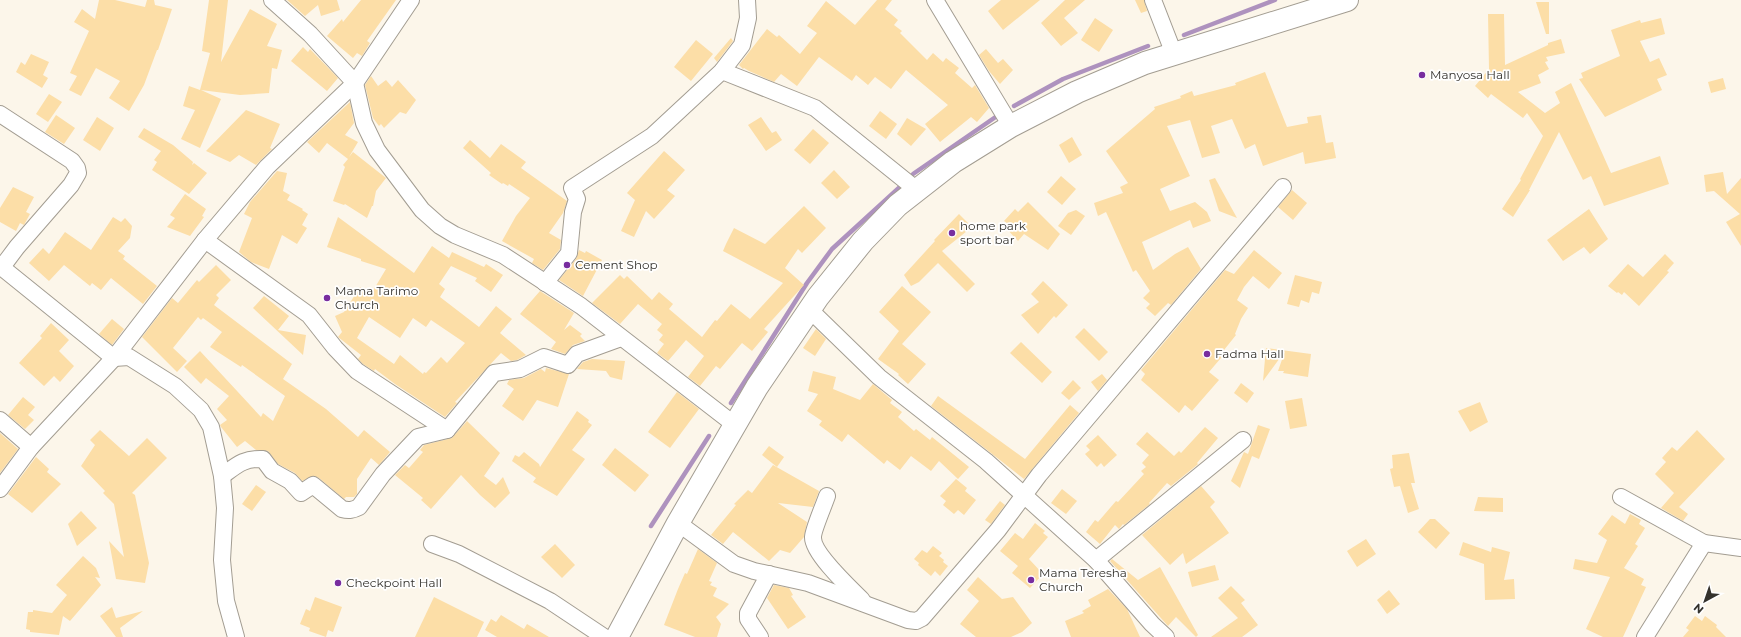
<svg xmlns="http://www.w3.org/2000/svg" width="1741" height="637" font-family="Montserrat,sans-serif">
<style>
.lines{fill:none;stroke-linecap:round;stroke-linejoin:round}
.stream{stroke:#ae92be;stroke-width:4.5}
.building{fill:#fcdea7;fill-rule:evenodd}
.minor-casing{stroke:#a39d92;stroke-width:18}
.primary-casing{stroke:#a39d92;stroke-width:24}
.minor{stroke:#fff;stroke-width:16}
.primary{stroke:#fff;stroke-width:22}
.poi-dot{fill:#782d9f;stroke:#fff;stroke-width:1.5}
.labels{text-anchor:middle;stroke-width:3.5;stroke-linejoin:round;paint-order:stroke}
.poi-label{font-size:12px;fill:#34322d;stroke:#fff;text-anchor:start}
</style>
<rect width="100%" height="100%" fill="#fcf6ea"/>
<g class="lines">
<g class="stream">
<polyline points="1184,35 1275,0"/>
<polyline points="1014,106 1063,79 1148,46"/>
<polyline points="913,174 997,116"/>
<polyline points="731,403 807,283 832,249 901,186"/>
<polyline points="651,526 709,436"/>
</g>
</g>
<g class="building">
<polygon points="99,0 115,0 145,7 147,0 154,0 155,5 172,9 158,50 157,50 144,85 129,111 109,98 120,81 96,68 81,96 69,90 77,76 70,73 89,31 74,22 82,9 95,19"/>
<polygon points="209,0 228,0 221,62 250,9 277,24 267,46 282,50 277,69 272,68 269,93 240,95 201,90 221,99 200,148 181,139 195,110 183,106 189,86 200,90 210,53 202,51"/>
<polygon points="287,0 337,0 340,10 321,16 318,5 305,16"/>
<polygon points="361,0 396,0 367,41 370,43 362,56 357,53 353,58 327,36 342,19 343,22"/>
<polygon points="877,0 892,0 885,9 898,20 894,25 902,31 900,33 927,60 933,53 943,62 946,58 959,68 955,73 972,88 975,85 989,108 977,122 971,117 940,142 925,124 948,105 906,70 891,89 875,77 868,85 856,75 852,81 819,57 797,86 781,74 774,82 749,71 744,68 743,69 739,65 767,29 777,37 779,35 800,54 817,33 807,26 826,1 855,25"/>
<polygon points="1001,0 1040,0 1003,30 988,11"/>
<polygon points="1065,0 1085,0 1064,18 1078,33 1061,46 1041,23"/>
<polygon points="1135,0 1144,0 1147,11 1141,13"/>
<polygon points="1536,2 1549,2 1549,34 1546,34"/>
<polygon points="1488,14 1504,14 1505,65 1548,45 1548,43 1561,39 1565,53 1546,57 1548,61 1545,62 1549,69 1538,75 1541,83 1518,92 1545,113 1560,103 1555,92 1571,83 1611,173 1660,156 1669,184 1604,206 1591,176 1583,180 1559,132 1529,190 1530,190 1513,217 1502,209 1521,180 1520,179 1543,136 1527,113 1523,118 1491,94 1488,98 1475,86 1489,69"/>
<polygon points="1095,18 1113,30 1099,52 1081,40"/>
<polygon points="1661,18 1665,34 1640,41 1650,62 1659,58 1667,75 1657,79 1662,90 1605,117 1579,79 1583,78 1581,73 1620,56 1611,30 1640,20 1641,23"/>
<polygon points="731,38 733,41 717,62 714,58"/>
<polygon points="696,40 713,54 691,81 674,67"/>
<polygon points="303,47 308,52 310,49 338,78 327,91 291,61"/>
<polygon points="986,49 998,63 1003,59 1013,70 1000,84 989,71 979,55"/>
<polygon points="31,54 49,62 43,75 48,78 42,88 16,72 21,62 25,65"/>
<polygon points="1265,72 1287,127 1308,123 1307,117 1321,115 1326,143 1333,142 1336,158 1305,164 1303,152 1263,166 1255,144 1245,149 1232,119 1211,126 1220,153 1202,158 1190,120 1167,126 1190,176 1160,189 1170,211 1195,202 1207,212 1211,221 1193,228 1190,220 1142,242 1153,270 1175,254 1188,247 1201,269 1171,305 1168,303 1155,316 1146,308 1150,304 1143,298 1150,291 1136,270 1133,272 1106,212 1098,216 1094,203 1123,193 1120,187 1128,183 1106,151 1155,109 1154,107 1181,98 1180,96 1192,91 1194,96 1236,85 1235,83"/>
<polygon points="371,76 378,86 386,80 392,87 398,80 416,100 406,114 400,112 384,128 381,124 379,126 373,118 365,85"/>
<polygon points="1723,78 1726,89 1711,93 1708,82"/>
<polygon points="49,94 62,102 48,122 36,114"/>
<polygon points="350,102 354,123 345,135 358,142 349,157 353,152 386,178 376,191 373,206 372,206 367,218 345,204 344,205 333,201 345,167 343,165 348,159 327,143 319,153 307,142"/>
<polygon points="246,110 280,124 270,148 272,149 256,165 239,155 230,162 206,151"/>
<polygon points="880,111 897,124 886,139 869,126"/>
<polygon points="56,115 75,128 64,144 45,132"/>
<polygon points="97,117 114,128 100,151 83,140"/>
<polygon points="761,117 772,133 776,131 782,140 766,151 748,125"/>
<polygon points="907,118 926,129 911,146 897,134"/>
<polygon points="144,128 173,145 193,162 192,165 194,163 207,173 189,194 152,170 157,162 154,160 161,151 138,137"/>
<polygon points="813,129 829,143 810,164 794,150"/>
<polygon points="1072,137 1082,155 1069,163 1059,145"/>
<polygon points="470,140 490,158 501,144 526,162 521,168 567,201 563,213 549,233 561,240 560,249 543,270 532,263 534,259 502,241 516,216 530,198 509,184 508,186 503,183 502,184 489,175 491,173 463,148"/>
<polygon points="664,151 685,170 667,190 675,196 654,219 646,211 634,237 621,231 635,200 627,193"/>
<polygon points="834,170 850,187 837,199 821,183"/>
<polygon points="277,171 287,173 283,191 290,195 287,200 303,209 302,210 308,214 302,225 307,228 297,244 282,235 269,269 251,262 239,252 252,218 244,214 250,202"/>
<polygon points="1723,172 1727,194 1741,178 1741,246 1726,222 1740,214 1714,191 1706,192 1704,175"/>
<polygon points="1061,176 1076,189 1062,205 1047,192"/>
<polygon points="1215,178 1237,218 1219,211 1209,180"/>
<polygon points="13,187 34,197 26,212 30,214 24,225 20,223 16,231 0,222 0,208"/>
<polygon points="1292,190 1307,203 1293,220 1278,207"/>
<polygon points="185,194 206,209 202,216 204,217 190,236 167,227 175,218 170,215"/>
<polygon points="1028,202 1060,234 1048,250 1024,234 1018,241 1004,226 1007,223 1004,221 1015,209 1018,212"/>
<polygon points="804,206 826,228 802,253 798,249 785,268 804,285 764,329 768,332 752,351 742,343 720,369 716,366 700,386 688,377 704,356 686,340 668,361 657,353 664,344 659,340 663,335 657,330 662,324 638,304 620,324 592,303 620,275 624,279 627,276 652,300 659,292 673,304 669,309 702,337 715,320 717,321 731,304 750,319 783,283 723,251 726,244 734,228 765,244"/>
<polygon points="1589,209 1608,239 1590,254 1584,247 1563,261 1547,240"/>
<polygon points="1076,210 1085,216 1071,235 1058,226 1068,213"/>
<polygon points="959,214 972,227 942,251 975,284 967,292 938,263 919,282 911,286 904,275 935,241 934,240"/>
<polygon points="113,217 121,222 125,218 132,226 130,238 118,251 125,256 123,259 157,286 143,304 111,278 101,290 92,283 90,286 64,265 49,281 29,263 43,248 49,254 65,232 91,250"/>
<path d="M338,217L414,273L432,246L449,258L452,252L484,267L486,264L503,275L491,292L475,281L477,278L451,266L439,284L445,289L440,297L479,327L496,306L512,319L500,333L526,355L517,360L511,361L501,353L455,402L457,403L445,417L395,384L375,369L374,371L363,364L358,359L361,355L338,337L342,332L335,316L344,312L360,287L371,294L386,269L361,261V259L327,247ZM369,317L400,338L413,318L426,327L431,320L465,343L447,363L441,357L426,373L424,372L423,374L400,355L394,364L357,338Z"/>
<polygon points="579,250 585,253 586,251 602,260 583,296 559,280 576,259"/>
<polygon points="1254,250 1282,273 1269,289 1253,276 1244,287 1237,300 1248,308 1241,319 1235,334 1236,335 1224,350 1226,352 1209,372 1219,380 1192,411 1185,405 1179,413 1141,380 1145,374 1141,370 1225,270 1234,274"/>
<polygon points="1665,254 1674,263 1667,271 1669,272 1639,306 1624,292 1622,295 1618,292 1617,293 1608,286 1628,264 1643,277"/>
<polygon points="216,265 231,280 216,295 219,298 214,305 292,364 283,379 326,409 358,437 364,430 390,452 379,465 371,458 357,479 357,494 354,497 346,497 344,499 319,478 314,476 302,481 295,473 278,464 268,451 256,450 245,441 237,447 221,427 220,425 227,420 217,409 229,396 206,378 201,384 184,367 200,351 261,417 263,413 273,421 285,396 242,365 241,367 210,347 222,332 203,318 201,320 198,317 173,348 187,361 177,372 142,337 172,298 178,303 197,280 199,282"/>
<polygon points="1295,275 1322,282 1319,294 1312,292 1309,303 1301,300 1299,307 1287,304"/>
<polygon points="1043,281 1068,305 1056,318 1054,316 1038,334 1021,315 1039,302 1031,294"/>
<polygon points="902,286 931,312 902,344 926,364 908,384 898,375 899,374 878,359 899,331 879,312"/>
<polygon points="540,291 574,313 564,330 570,325 582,334 580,336 585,341 573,345 565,354 551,349 556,342 520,314"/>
<polygon points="264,296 289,316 278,330 306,335 303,355 253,308"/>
<polygon points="112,319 124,329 112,345 99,334"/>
<polygon points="51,323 69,340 59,351 74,366 60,382 54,376 44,386 19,363 42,338 40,336"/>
<polygon points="1084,328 1108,352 1099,361 1075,337"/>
<polygon points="816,329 826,339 815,356 803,348"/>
<polygon points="1021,342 1052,372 1042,383 1010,353"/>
<polygon points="1266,348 1311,354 1308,377 1283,373 1284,371 1278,371 1285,351 1263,381"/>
<polygon points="592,359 625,361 622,380 610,377 606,371 577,369 583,362"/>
<polygon points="546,368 569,374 558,407 537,400 523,421 502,406 514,389 507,384 509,380 524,378 541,369 545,372"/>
<polygon points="813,371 836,377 833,389 860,400 873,384 892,400 890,403 902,412 898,417 914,431 916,429 930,440 932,437 969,467 958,479 939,461 931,471 911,456 900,470 887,460 884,464 848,434 842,442 819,425 822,421 807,411 818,394 808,391"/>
<polygon points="1102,374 1107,380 1098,391 1091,382"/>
<polygon points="1073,380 1081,388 1069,400 1061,393"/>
<polygon points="1241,383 1254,393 1247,403 1234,393"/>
<polygon points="677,392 699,409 670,448 648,432"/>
<polygon points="938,396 1025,459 1070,405 1079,413 1024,479 931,406"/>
<polygon points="23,397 35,407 28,415 34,420 25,429 8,415"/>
<polygon points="1302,398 1307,426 1290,429 1285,401"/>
<polygon points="1480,402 1488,422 1470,432 1458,411"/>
<polygon points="577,411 589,420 588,422 592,425 572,450 585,459 557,496 533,482 536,478 512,461 515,455 519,457 524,452 539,464 540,467"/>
<polygon points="467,421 500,453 484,476 496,485 503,477 510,493 495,508 480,495 461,475 431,509 421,500 423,498 395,475 405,465 409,468 423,452 420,450 424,445 452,438"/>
<polygon points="1258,425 1270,429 1259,459 1252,456 1240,488 1231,481 1244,452 1248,454"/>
<polygon points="1205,427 1218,438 1197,463 1198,464 1197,465 1171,486 1167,483 1149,503 1150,504 1124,525 1123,524 1119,529 1115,525 1100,544 1086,532 1095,520 1098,522 1116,501 1118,502 1144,474 1141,471 1146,467 1142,463 1149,455 1136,444 1147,432 1174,456 1179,451 1181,453"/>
<polygon points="100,430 129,456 147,438 167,458 132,493 135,495 149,563 145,583 116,579 109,541 124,557 114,504 103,493 105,491 81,466 95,445 90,440"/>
<polygon points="1697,430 1725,459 1679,507 1688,514 1683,521 1661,508 1674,493 1655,474 1666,462 1662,458 1672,447 1677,451"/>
<polygon points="0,433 18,449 0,473"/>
<polygon points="1098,435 1117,455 1104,467 1101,463 1097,467 1085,454 1090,450 1086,446"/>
<polygon points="769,446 784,457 777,467 762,455"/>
<polygon points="615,448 649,475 635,492 602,465"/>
<polygon points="1409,453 1415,483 1411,483 1419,509 1408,513 1400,486 1394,487 1390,469 1393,468 1392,455"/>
<polygon points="36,457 49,469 47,472 61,484 32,513 8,494"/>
<polygon points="773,465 819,491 813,507 778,503 807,522 804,537 790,553 780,550 769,561 733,532 723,544 711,535 736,505 734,504 748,490 752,493"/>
<polygon points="956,479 967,488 965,491 976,500 964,515 958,510 954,514 943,505 946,501 940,496"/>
<polygon points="256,485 266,492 252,511 242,504"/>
<polygon points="1201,486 1215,502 1210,507 1229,533 1186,564 1183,553 1170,565 1142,535"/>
<polygon points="1062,489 1077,501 1066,514 1051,503"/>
<polygon points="1478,497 1503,498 1503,512 1474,511"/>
<polygon points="1000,501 1005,505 991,524 985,520"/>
<polygon points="81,511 97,528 77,546 68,524"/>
<polygon points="1630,514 1641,520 1639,524 1645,528 1635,544 1638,546 1624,568 1644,579 1641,585 1646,587 1623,637 1603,637 1586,629 1610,577 1573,569 1575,559 1597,563 1607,540 1598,534 1612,515 1625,524"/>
<polygon points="1430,519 1435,519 1450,533 1436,549 1418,532"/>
<polygon points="1035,523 1045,531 1043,533 1048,537 1029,559 1043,574 1030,588 1012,573 1018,566 1000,551 1015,533 1023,539"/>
<polygon points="1366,539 1376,554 1357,567 1347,551"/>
<polygon points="1463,542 1491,552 1492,547 1510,552 1504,580 1514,579 1515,599 1485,600 1484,564 1459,555"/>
<polygon points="555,544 575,565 562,578 541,557"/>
<polygon points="933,546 942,553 939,556 944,560 943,562 948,566 940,576 935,571 931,576 918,565 919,563 914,559 922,550 927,553"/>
<polygon points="698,549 717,563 709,581 712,582 710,585 717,588 713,596 729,604 716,617 721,624 717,637 695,637 664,625 678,589 685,573 687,574"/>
<polygon points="83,556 96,568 100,578 95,577 101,585 70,621 63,616 59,635 30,632 30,630 26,629 28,612 33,612 33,610 52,613 67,595 56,585"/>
<polygon points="1112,559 1138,580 1160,567 1198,635 1196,637 1176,617 1168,626 1110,561"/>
<polygon points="1215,565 1219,580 1192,587 1188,572"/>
<polygon points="978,577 1002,599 1013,597 1032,623 1022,632 1011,637 976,637 960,624 979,601 967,590"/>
<polygon points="774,585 789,588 793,595 791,596 806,617 788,629 767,598"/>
<polygon points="1231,586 1245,600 1241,603 1258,625 1242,637 1211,637 1238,618 1218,598"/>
<polygon points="1108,589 1127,609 1140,637 1071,637 1065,621 1084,613 1082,611 1091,606 1088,600"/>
<polygon points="1389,590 1400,604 1387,614 1377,600"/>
<polygon points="315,597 342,607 333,632 328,630 326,637 309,631 310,628 300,624 306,609 310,611"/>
<polygon points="434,597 484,622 477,637 415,637"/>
<polygon points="112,607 116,618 143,611 120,628 123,637 116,637 100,616"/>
<polygon points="501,615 524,629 527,624 549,637 497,637 485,630 491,619 496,622"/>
<polygon points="1695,616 1702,621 1705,616 1717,625 1716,627 1726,637 1683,637 1689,630 1686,628"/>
</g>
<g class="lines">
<defs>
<g id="minor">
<polyline points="272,0 310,34 355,83 364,123 377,150 422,210 440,226 455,235 503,255 581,306 735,425"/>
<polyline points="935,0 1011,126"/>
<polyline points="1153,0 1174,54"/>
<polyline points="722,71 815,108 917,190"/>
<polyline points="0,114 72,161 77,168 78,173 71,185 17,247 2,267"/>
<polyline points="205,240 309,315 335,348 357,371 447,430"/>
<polyline points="0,266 114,358 129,357 175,386 201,410 211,427 222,476 225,508 222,560 226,601 236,637"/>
<polyline points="545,283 569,253 573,212 577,199 572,188 652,136 722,71 742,45 748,18 747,0"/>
<polyline points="809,309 879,377 986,461 1096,560 1152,624 1166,637"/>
<polyline points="0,420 31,447"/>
<path d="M222,476C237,465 244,458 263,459L272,471L290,481L301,493L313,485L342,509C349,511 353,510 359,507L383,474L418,437L447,430L494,373L520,369L544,357L568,365L577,354L621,338"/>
<polyline points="0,489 31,447 114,358 205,240 267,167 355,83 411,0"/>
<path d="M827,496C824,505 813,530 813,537C812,553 851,589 862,600"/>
<polyline points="1621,497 1704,543 1741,548"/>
<polyline points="678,523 734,564 754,571 808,583 908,620 916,621 922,618 998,530 1039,475 1283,187"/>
<polyline points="432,544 459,554 550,601 604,637"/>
<polyline points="1096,560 1243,440"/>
<polyline points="760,637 748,619 748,613 769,574"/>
<polyline points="1645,637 1704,543"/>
</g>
<polyline id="primary" points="617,637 678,523 757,387 818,297 863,241 898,205 953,162 1011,126 1077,92 1145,63 1347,0"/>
</defs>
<use href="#minor" class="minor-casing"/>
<use href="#primary" class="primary-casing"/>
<use href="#minor" class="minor"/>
<use href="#primary" class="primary"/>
</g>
<g class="poi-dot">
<circle cx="1422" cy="75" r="4"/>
<circle cx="952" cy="233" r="4"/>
<circle cx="567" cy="265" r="4"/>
<circle cx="327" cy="298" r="4"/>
<circle cx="1207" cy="354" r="4"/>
<circle cx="1031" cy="580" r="4"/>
<circle cx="338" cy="583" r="4"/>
</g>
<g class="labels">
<g class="poi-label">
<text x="1430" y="79">Manyosa Hall</text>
<text x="960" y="230">home park<tspan x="960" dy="14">sport bar</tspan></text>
<text x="575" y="269">Cement Shop</text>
<text x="335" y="295">Mama Tarimo<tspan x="335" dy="14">Church</tspan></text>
<text x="1215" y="358">Fadma Hall</text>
<text x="1039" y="577">Mama Teresha<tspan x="1039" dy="14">Church</tspan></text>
<text x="346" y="587">Checkpoint Hall</text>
</g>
</g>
<g transform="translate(1705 601) rotate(220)" stroke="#ffffff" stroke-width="3" paint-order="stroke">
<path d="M0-3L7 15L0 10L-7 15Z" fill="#34322d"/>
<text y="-6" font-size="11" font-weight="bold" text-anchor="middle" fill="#34322d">N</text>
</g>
</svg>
